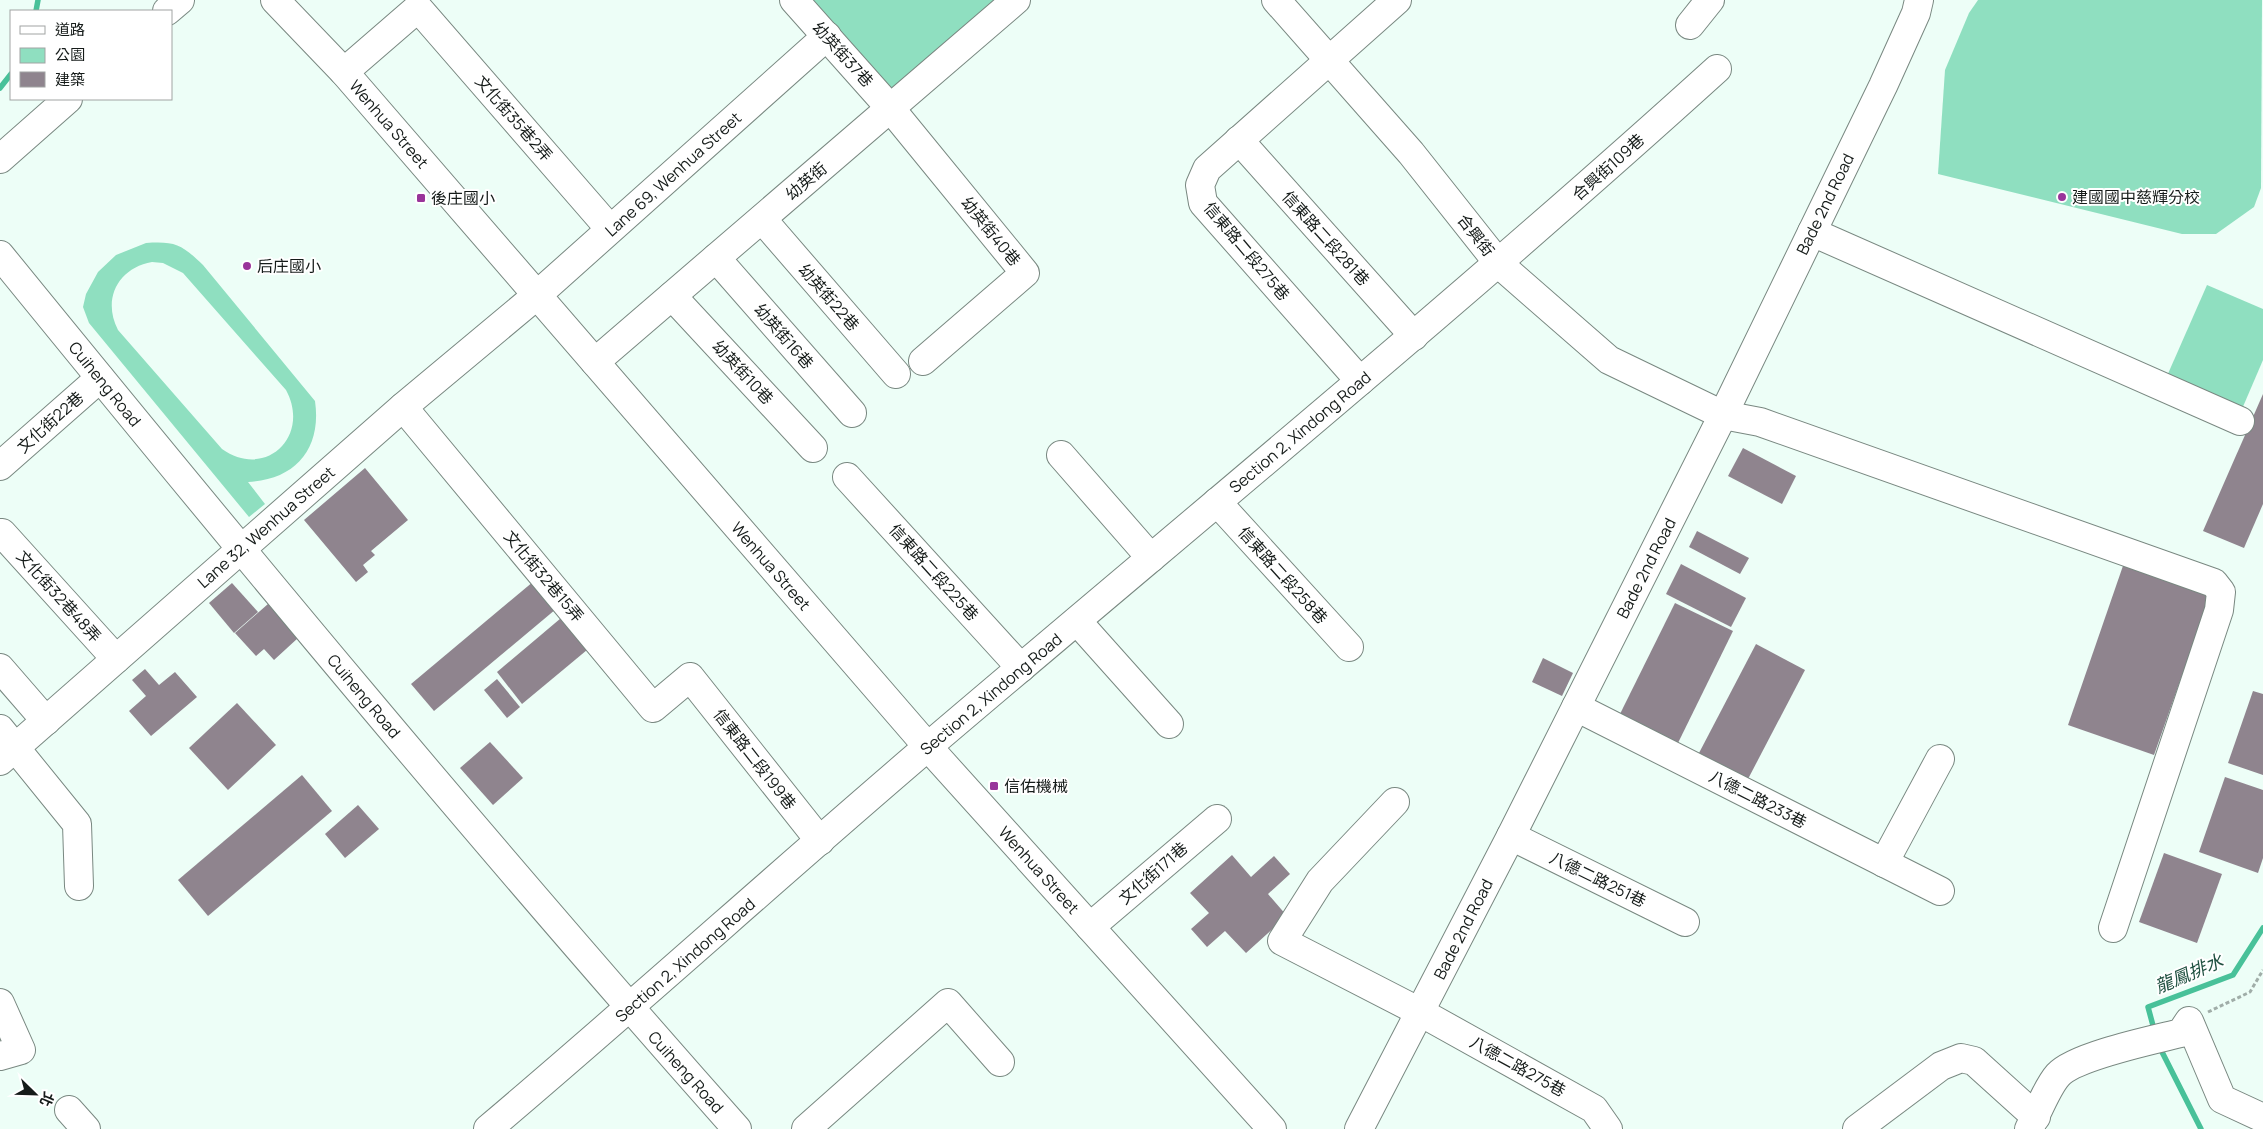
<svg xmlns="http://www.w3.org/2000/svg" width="2263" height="1129" font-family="Manrope,'Noto Sans TC',sans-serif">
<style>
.green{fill:#8fdfc0;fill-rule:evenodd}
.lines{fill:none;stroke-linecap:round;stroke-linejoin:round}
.stream{stroke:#48c199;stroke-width:5.5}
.building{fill:#8f848e}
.minor-casing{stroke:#798881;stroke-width:30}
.path{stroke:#a0ada8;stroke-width:3;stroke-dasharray:4 2.5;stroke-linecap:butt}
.minor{stroke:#fff;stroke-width:28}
.poi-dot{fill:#99349a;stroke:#fff;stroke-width:2}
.labels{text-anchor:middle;stroke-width:4;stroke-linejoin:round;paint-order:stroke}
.street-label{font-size:16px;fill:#151b19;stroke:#fff}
.poi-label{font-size:16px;fill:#151b19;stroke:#fff;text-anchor:start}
.water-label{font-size:18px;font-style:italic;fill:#205141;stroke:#fff}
</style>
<rect width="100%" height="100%" fill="#edfef7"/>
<g class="green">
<polygon points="813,0 998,0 893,92"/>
<polygon points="1978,0 2262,0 2261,188 2254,207 2216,234 2182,234 1938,174 1945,70 1969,13"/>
<path d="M146,243C176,241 182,245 203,265L315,401C322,449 295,480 248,482L265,504L249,517L89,323L83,307L86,294L98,272L116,255ZM152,262L163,263L183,273L286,390C311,436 266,480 222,449L118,330C102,299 118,268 152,262Z"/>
<polygon points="2207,285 2263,309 2263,360 2242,409 2167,376"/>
</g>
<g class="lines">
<g class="stream">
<polyline points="36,11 38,0"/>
<polyline points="0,88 11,74"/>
<polyline points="2155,1033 2148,1007 2233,975 2263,928"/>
<polyline points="2159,1046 2201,1129"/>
</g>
</g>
<g class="building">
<polygon points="2263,394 2263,504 2244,548 2203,531"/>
<polygon points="1743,448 1796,476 1782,504 1728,476"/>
<polygon points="365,468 408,520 371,551 375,555 363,565 368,572 356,582 304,520"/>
<polygon points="1697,531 1749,558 1740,574 1689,547"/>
<polygon points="2125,560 2212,590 2154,755 2068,725"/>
<polygon points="1681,564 1746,598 1731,627 1666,594"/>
<polygon points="540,576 562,604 434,711 411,684"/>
<polygon points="232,583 258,612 234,633 209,603"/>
<polygon points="1675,603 1733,631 1677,745 1619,716"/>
<polygon points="268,604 298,638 274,660 264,649 256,656 235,633"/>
<polygon points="567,613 593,645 522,704 497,672"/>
<polygon points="1756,644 1805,670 1748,779 1699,753"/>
<polygon points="1543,658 1573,673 1562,696 1532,682"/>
<polygon points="145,669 159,685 175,672 197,697 151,736 129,711 146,696 132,680"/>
<polygon points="497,679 520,707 507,718 484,690"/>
<polygon points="2253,691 2263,694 2263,775 2228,763"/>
<polygon points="237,703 276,745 228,790 189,748"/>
<polygon points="490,742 523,778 493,805 460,768"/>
<polygon points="302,775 332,811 208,916 178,880"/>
<polygon points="2225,777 2263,790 2263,858 2258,873 2199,852"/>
<polygon points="358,805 379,829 345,858 325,834"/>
<polygon points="2164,853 2222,874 2197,943 2139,922"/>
<polygon points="1232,855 1251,877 1274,856 1290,874 1268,894 1287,916 1246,953 1225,931 1207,947 1191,929 1209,913 1190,893"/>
</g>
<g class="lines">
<defs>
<g id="minor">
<polyline points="275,0 344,72 928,747 1272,1129"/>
<polyline points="794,0 891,109 1025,273 923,361"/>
<polyline points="1276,0 1411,153 1499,264 1609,360 1723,415 1760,422 2214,583 2221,592 2219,610 2113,928"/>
<polyline points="167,11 180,0"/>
<polyline points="1690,25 1710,0"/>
<polyline points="344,72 418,8 610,229"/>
<polyline points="1239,140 1414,336"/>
<polyline points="0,159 68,99"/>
<polyline points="762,219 896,374"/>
<polyline points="1812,232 2240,421"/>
<path d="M0,255C240,550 484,844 737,1129"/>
<polyline points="716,258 852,413"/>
<polyline points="672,296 813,448"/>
<polyline points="595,362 1016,0"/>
<polyline points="1360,381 1203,203 1200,185 1207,169 1397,0"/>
<polyline points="403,407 653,708 690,677 820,841"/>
<polyline points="1061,455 1151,558"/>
<polyline points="0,466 100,378"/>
<polyline points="847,477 1021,668"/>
<polyline points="1217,502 1349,647"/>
<polyline points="2,533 116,659"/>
<polyline points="1077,621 1169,724"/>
<polyline points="0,668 46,721"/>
<polyline points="1576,707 1940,891"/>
<polyline points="0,729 77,824 79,886"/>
<polyline points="0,761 403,407 536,296 827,36"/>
<polyline points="1395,802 1320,881 1282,941 1420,1012 1594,1109 1608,1129"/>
<polyline points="1511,836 1685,922"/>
<polyline points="1884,863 1940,759"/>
<polyline points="1090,927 1217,819"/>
<polyline points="0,1003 21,1050 0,1056"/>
<polyline points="69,1110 86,1129"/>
<path d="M488,1129C637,1003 782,871 931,744C1194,520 1461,301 1717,69"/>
<polyline points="806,1129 948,1003 1000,1062"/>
<polyline points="1359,1129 1511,836 1723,415 1883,86 1916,13 1919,0"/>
<polyline points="1857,1129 1941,1066 1961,1058 1974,1061 2036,1117"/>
<path d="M2029,1129C2037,1114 2047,1087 2058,1075C2075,1056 2153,1040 2181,1033L2189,1021L2222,1099L2263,1118"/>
</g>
</defs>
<use href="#minor" class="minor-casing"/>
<polyline class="path" points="2208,1012 2250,992 2263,970"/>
<use href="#minor" class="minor"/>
</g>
<g class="poi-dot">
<circle cx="2062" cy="197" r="5"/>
<rect x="416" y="193" width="10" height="10" rx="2.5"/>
<circle cx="247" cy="266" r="5"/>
<rect x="989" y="781" width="10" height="10" rx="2.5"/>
</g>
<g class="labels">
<g class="street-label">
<text transform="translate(843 54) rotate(48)" y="6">幼英街37巷</text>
<text transform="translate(514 118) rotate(49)" y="6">文化街35巷2弄</text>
<text transform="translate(389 124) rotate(49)" y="6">Wenhua Street</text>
<text transform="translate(1608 167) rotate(-42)" y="6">合興街109巷</text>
<text transform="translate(673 174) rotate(-42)" y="6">Lane 69, Wenhua Street</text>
<text transform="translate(806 181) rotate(-40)" y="6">幼英街</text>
<text transform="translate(1825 204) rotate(-64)" y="6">Bade 2nd Road</text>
<text transform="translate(991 231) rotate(51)" y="6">幼英街40巷</text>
<text transform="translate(1476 235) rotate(52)" y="6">合興街</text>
<text transform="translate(1326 238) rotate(48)" y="6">信東路二段281巷</text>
<text transform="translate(1247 251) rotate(50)" y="6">信東路二段275巷</text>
<text transform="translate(829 297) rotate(49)" y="6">幼英街22巷</text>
<text transform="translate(784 336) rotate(49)" y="6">幼英街16巷</text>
<text transform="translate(743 372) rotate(47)" y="6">幼英街10巷</text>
<text transform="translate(105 384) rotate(51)" y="6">Cuiheng Road</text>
<text transform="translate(50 422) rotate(-42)" y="6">文化街22巷</text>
<text transform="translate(1300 432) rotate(-40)" y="6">Section 2, Xindong Road</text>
<text transform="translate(266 527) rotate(-41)" y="6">Lane 32, Wenhua Street</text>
<text transform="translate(771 566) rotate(49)" y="6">Wenhua Street</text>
<text transform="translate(1646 568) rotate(-63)" y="6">Bade 2nd Road</text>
<text transform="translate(934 572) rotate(48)" y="6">信東路二段225巷</text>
<text transform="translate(1283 575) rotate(48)" y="6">信東路二段258巷</text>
<text transform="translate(544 576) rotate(50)" y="6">文化街32巷15弄</text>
<text transform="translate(59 596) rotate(48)" y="6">文化街32巷48弄</text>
<text transform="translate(991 694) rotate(-40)" y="6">Section 2, Xindong Road</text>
<text transform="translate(364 696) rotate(50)" y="6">Cuiheng Road</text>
<text transform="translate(755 759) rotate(52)" y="6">信東路二段199巷</text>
<text transform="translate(1758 799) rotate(27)" y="6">八德二路233巷</text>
<text transform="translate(1039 870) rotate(48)" y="6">Wenhua Street</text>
<text transform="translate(1153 873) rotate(-41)" y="6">文化街171巷</text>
<text transform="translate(1598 879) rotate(26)" y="6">八德二路251巷</text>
<text transform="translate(1463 929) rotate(-63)" y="6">Bade 2nd Road</text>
<text transform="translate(685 960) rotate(-41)" y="6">Section 2, Xindong Road</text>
<text transform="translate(1518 1066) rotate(29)" y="6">八德二路275巷</text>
<text transform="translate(686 1072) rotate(48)" y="6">Cuiheng Road</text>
</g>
<g class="poi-label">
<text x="2072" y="203">建國國中慈輝分校</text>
<text x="431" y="204">後庄國小</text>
<text x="257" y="272">后庄國小</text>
<text x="1004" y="792">信佑機械</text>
</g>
<g class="water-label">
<text transform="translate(2189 974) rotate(-23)" y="6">龍鳳排水</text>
</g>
</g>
<rect x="10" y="10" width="162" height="90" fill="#ffffff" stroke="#a1a4a3"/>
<rect x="20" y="26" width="25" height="8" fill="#ffffff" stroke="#a1a4a3"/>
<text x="55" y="35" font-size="15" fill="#151b19">道路</text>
<rect x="20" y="48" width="25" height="15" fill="#8fdfc0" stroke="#a1a4a3"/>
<text x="55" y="60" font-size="15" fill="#151b19">公園</text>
<rect x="20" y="72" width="25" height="15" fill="#8f848e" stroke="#a1a4a3"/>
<text x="55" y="85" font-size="15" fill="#151b19">建築</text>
<g transform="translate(35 1094) rotate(113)" stroke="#ffffff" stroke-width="4" paint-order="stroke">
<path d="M0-4L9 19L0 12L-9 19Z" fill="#151b19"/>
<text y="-8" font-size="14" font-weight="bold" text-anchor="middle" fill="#151b19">北</text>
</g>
</svg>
